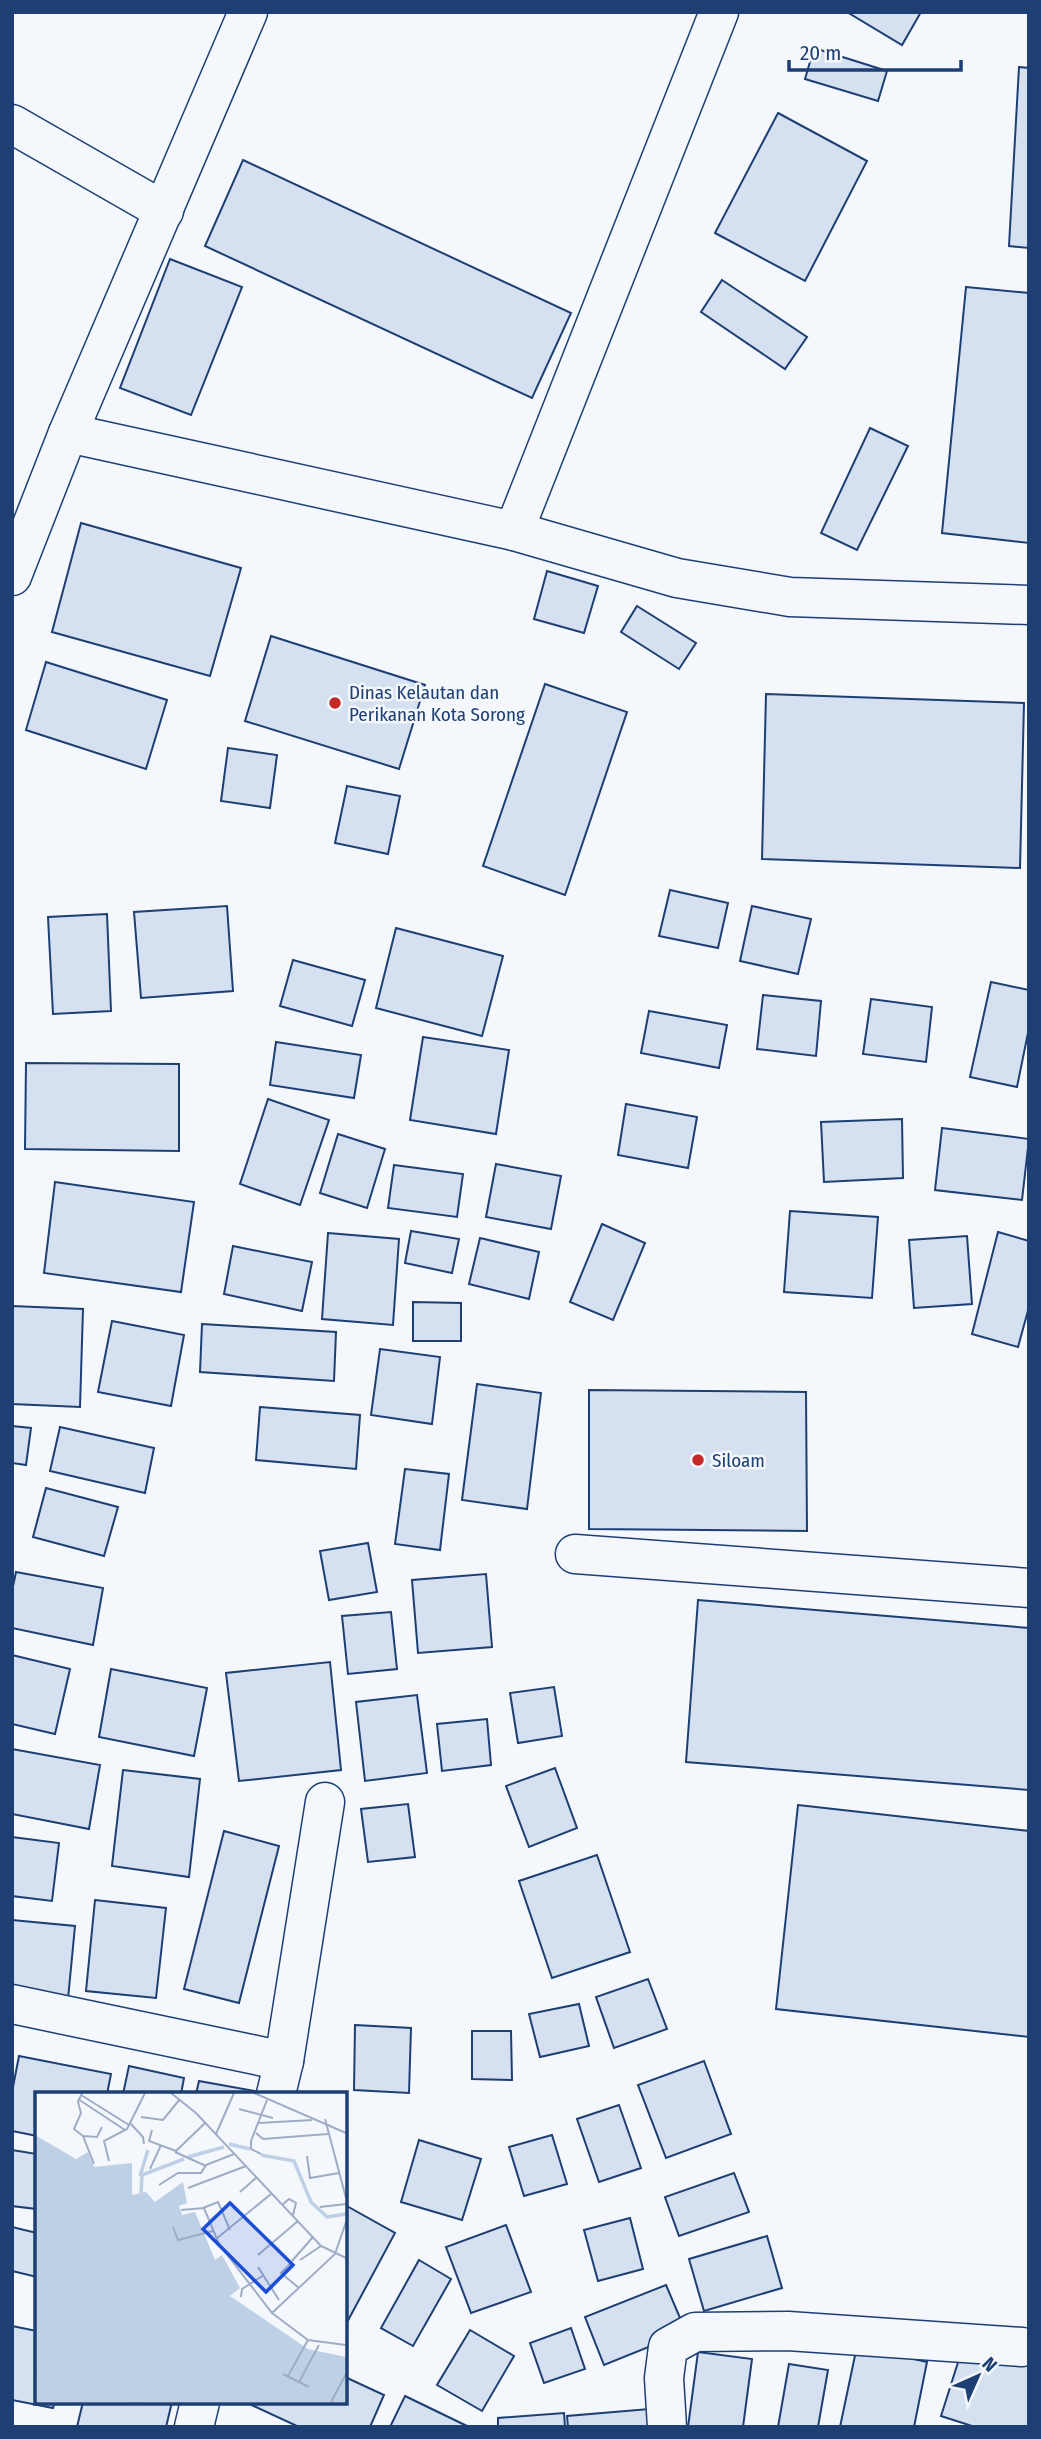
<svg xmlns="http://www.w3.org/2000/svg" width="1041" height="2439" font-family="'Fira Sans Condensed',sans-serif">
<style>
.building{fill:#d5e0f0;stroke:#1d3f73;stroke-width:2}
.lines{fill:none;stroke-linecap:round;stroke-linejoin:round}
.minor-casing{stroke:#1d3f73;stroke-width:41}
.minor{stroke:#f4f7fb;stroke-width:38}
.poi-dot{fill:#c62828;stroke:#f4f7fb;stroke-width:2.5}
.labels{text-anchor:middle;stroke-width:5;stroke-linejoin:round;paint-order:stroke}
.poi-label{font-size:19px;fill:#1d3f73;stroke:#f4f7fb;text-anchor:start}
.inset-river{fill:none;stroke:#bed0e5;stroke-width:3.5}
.inset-road{fill:none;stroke:#9eadc5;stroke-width:2}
.view{fill:#1d4ed8;fill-opacity:0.15;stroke:#1d4ed8;stroke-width:3.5}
.inset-edge{fill:none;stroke:#1d3f73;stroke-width:3.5}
</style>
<rect width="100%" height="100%" fill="#f4f7fb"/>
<g class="building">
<polygon points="847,12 921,12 902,45"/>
<polygon points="814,48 887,71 878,101 805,79"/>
<polygon points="1019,67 1029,68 1029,248 1009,246"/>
<polygon points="778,113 867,161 805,281 715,233"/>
<polygon points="243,160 571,313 532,398 205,246"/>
<polygon points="170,259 242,287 191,415 120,388"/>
<polygon points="722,280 807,337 785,369 701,312"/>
<polygon points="966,287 1029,293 1029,543 942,533"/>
<polygon points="870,428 908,446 857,550 821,533"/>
<polygon points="81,523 241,568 210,676 52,632"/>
<polygon points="547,571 598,586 584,633 534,619"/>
<polygon points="637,606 696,643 679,669 621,632"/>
<polygon points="271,636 425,685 399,769 245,721"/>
<polygon points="46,662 167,700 146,769 26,730"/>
<polygon points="545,684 627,712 565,895 483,866"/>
<polygon points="766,694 1024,703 1020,868 762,859"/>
<polygon points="228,748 277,755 270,808 221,801"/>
<polygon points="347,786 400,796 388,854 335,843"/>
<polygon points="670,890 728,903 718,948 659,936"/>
<polygon points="227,906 233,991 141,998 134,912"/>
<polygon points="752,906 811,919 798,974 740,961"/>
<polygon points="107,914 111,1011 53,1014 48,917"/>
<polygon points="396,928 503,956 482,1036 376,1008"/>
<polygon points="293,960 365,980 352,1026 280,1006"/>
<polygon points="991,982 1029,990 1029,1028 1017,1087 970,1077"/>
<polygon points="763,995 821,1001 816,1056 757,1049"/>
<polygon points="871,999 932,1007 926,1062 863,1054"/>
<polygon points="649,1011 727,1025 719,1068 641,1053"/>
<polygon points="423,1037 509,1050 496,1134 410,1120"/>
<polygon points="276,1042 361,1055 354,1098 270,1085"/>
<polygon points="26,1063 179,1064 179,1151 25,1149"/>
<polygon points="268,1099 329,1120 300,1205 240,1184"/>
<polygon points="626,1104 697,1117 688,1168 618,1155"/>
<polygon points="902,1119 903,1178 824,1182 821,1122"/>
<polygon points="942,1128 1029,1139 1022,1200 935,1190"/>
<polygon points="338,1134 385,1149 367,1208 320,1193"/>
<polygon points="496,1164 561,1176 551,1229 486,1217"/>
<polygon points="394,1165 463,1174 457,1217 388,1208"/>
<polygon points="55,1182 194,1202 181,1292 44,1273"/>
<polygon points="790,1211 878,1217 872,1298 784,1292"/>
<polygon points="602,1224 645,1243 613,1320 570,1302"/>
<polygon points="411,1231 459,1239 452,1273 405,1263"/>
<polygon points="998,1232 1029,1241 1029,1307 1018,1347 972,1334"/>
<polygon points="328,1233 399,1239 393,1325 322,1319"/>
<polygon points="967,1236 972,1304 914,1308 909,1240"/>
<polygon points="480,1238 539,1252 529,1299 469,1284"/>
<polygon points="233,1246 312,1262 302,1311 224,1294"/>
<polygon points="413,1302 461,1303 461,1341 413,1341"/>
<polygon points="12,1306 83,1309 80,1407 12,1404"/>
<polygon points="112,1321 184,1335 171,1406 98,1392"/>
<polygon points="202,1324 336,1332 334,1381 200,1372"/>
<polygon points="380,1349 440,1357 432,1424 371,1415"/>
<polygon points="477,1384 541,1393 527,1509 462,1500"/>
<polygon points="589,1390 806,1392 807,1531 589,1529"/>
<polygon points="260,1407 360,1415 356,1469 256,1460"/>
<polygon points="12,1426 31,1428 26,1465 12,1463"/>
<polygon points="60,1427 154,1448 145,1493 50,1471"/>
<polygon points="405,1469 449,1474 440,1550 395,1544"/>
<polygon points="46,1488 118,1507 104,1556 33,1537"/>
<polygon points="368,1543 377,1592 329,1600 320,1551"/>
<polygon points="16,1572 103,1588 93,1645 12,1628 12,1591"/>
<polygon points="486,1574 492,1647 418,1653 412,1580"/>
<polygon points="698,1600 1029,1628 1029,1790 686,1762"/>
<polygon points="391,1612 397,1669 348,1674 342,1616"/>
<polygon points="12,1655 70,1669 55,1734 12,1724"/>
<polygon points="330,1662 341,1770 239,1781 226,1673"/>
<polygon points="111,1669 207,1688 194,1756 99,1737"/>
<polygon points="554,1687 562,1736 518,1743 510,1693"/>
<polygon points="417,1695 427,1773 365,1781 356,1702"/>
<polygon points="487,1719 491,1765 442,1771 437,1724"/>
<polygon points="12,1749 100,1765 89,1829 12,1814"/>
<polygon points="555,1768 577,1828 529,1847 506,1786"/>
<polygon points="123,1770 200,1779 189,1877 112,1866"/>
<polygon points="408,1804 415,1857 368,1862 361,1809"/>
<polygon points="798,1805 1029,1831 1029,2037 776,2009"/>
<polygon points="224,1831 279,1846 239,2003 184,1989"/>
<polygon points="12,1837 59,1843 52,1901 12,1896"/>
<polygon points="597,1855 630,1952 552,1978 519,1881"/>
<polygon points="95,1900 166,1908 156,1998 86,1991"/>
<polygon points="12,1920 75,1926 68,1999 12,1993"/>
<polygon points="648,1979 667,2029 614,2048 596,1997"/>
<polygon points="579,2004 589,2046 540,2057 529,2014"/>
<polygon points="355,2025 411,2028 409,2093 354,2090"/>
<polygon points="472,2031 511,2031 512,2080 472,2079"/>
<polygon points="19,2056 111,2074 107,2094 37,2094 37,2136 12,2131 12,2092"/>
<polygon points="704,2061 731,2134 666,2158 638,2085"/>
<polygon points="129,2066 184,2078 181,2094 123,2094"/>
<polygon points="199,2081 260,2092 260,2094 196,2094"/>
<polygon points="619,2105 641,2168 599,2182 577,2119"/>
<polygon points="552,2135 567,2184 524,2196 509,2147"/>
<polygon points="419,2140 481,2159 462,2220 401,2202"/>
<polygon points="12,2150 37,2154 37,2209 12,2206"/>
<polygon points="734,2173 749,2212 679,2236 665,2197"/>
<polygon points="345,2205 395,2233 345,2326"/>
<polygon points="630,2218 643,2269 598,2281 584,2230"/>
<polygon points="506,2225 531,2292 471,2313 446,2247"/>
<polygon points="12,2227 37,2233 37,2277 12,2271"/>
<polygon points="767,2236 782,2288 704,2311 689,2259"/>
<polygon points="419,2260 451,2279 413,2346 381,2328"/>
<polygon points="666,2285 686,2332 604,2365 585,2317"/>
<polygon points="12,2326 37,2331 37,2402 55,2402 53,2408 12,2400"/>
<polygon points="571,2328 585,2369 544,2383 530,2343"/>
<polygon points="470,2330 514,2356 482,2411 437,2385"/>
<polygon points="966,2337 1029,2357 1029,2427 975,2427 941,2416"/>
<polygon points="857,2346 927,2362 914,2427 840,2427"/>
<polygon points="698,2352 752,2359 743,2427 688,2427"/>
<polygon points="789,2364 828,2370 818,2427 778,2427"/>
<polygon points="345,2377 384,2395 370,2427 299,2427 245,2402 345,2402"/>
<polygon points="405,2396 467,2426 467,2427 390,2427"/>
<polygon points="83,2402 172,2402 166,2427 77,2427"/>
<polygon points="649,2409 650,2427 568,2427 567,2416"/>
<polygon points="564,2413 565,2427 498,2427 498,2418"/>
</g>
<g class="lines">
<defs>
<g id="minor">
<polyline points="12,124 164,211"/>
<polyline points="68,433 514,531 677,578 790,597 1029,605"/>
<polyline points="514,531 719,12"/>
<polyline points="12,576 68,433 248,12"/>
<polyline points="575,1554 1029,1588"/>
<polyline points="12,2004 284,2061"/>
<polyline points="276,2094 284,2061 325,1802"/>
<polyline points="194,2427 200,2402"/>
<polyline points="667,2427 664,2378 668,2347 695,2332 788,2331 1022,2347"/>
</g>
</defs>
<use href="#minor" class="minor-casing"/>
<use href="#minor" class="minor"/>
</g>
<g class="poi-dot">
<circle cx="335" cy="703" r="7"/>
<circle cx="698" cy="1460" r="7"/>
</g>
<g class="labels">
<g class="poi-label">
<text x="349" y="699">Dinas Kelautan dan<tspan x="349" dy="22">Perikanan Kota Sorong</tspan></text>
<text x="712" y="1467">Siloam</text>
</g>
</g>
<g transform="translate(35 2092)">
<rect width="312" height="312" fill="#f4f7fb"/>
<path d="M0,43L41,67L53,60L59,75L97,71V103L111,100L120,110L148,90L152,111L144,114L147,123L160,120L180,168L187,163L205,196L195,204L273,257L311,265V310H0Z" fill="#bed0e5"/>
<path class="inset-river" d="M194,52L215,57M226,63L259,69L276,110L292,125L311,122M153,65L189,55M105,84L113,58M106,101L107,83L149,67M0,275L103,310M0,292L45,310"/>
<path class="inset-road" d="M47,1L43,10L46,21L39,37L48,44L59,72M136,1L161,21L286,154L311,166M219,1L311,41M46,3L94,33M43,7L90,38M204,17L238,26M106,25L128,28L145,7M290,27L311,106M95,31L108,45L109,52M224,31L277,28M117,38L114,49L141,59L170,31M221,41L228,47L293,42M181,42L199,1M48,44L62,45L67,35M140,60L171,74M226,62L216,57V49L232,8M272,64L275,86L304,81M74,69L69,49L92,37L110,1M115,77L126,53M124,93L143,81H166L171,73L199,62M153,96L211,74M205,100L222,85M247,113L254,107L261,111L258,123M285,115L311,112M168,116L183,110L195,138M146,118L169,116L184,152L237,221L300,162L311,130M138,135L143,148L178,139M181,147L236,102M223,163L263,129M265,168L286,154M257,169L278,145M255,172L246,181L264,196M223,175L244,208M206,205L207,197L229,183M237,221L273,248L311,253M248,282L274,295M253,284L273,248M264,290L284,253M296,310L311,282"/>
<path class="view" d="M195,111L258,173L231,200L168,137Z"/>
<rect width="312" height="312" class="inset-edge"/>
</g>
<rect width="1041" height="2439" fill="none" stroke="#1d3f73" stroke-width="28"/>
<g transform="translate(978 2376) rotate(45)" stroke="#f4f7fb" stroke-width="5" paint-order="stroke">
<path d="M0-5L12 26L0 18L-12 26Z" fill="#1d3f73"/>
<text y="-10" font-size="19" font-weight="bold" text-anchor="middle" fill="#1d3f73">N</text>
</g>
<path d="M789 60v10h172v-10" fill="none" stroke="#1d3f73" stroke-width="3.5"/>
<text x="800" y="60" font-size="21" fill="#1d3f73" stroke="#f4f7fb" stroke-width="5" paint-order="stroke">20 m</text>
</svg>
